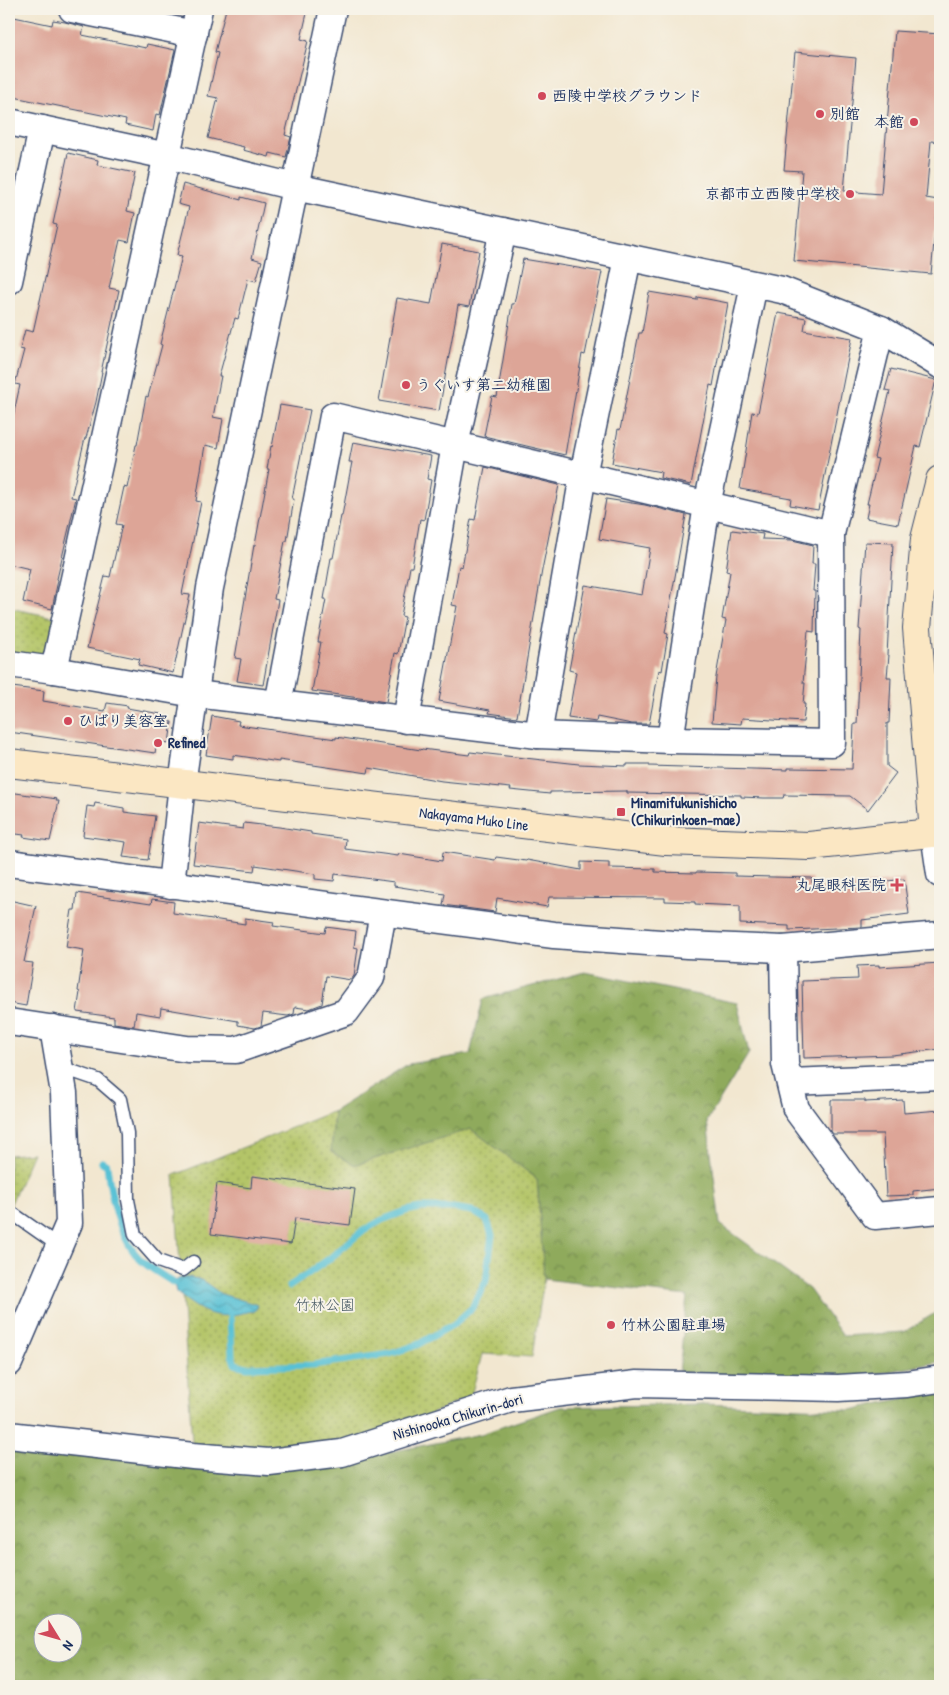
<svg xmlns="http://www.w3.org/2000/svg" width="949" height="1695" font-family="'Patrick Hand','Klee One',sans-serif">
<style>
.forest{fill:url(#forest-crowns);stroke:#556c5d;fill-rule:evenodd}
.park{fill:url(#park-dots);stroke:#687a63}
.water{fill:url(#water-waves);stroke:#3a789a}
.lines{fill:none;stroke-linecap:round;stroke-linejoin:round}
.stream{stroke:#58c1d5;stroke-width:7}
.building{fill:#dda597}
.lane-casing{stroke:#3b4b6f;stroke-width:15}
.street-casing{stroke:#3b4b6f;stroke-width:29}
.secondary-casing{stroke:#3b4b6f;stroke-width:30}
.lane{stroke:#fff;stroke-width:12}
.street{stroke:#fff;stroke-width:26}
.secondary{stroke:#fbe7c3;stroke-width:28}
.poi-dot{fill:#d1495b;stroke:#f7f3e8;stroke-width:2}
.labels{text-anchor:middle;stroke-width:4;stroke-linejoin:round;paint-order:stroke}
.poi-label{font-size:15px;font-weight:bold;fill:#1b2f5e;stroke:#f7f3e8;text-anchor:start}
.street-label{font-size:15px;fill:#1b2f5e;stroke:#f7f3e8}
.park-label{font-size:15px;fill:#415460;stroke:#f7f3e8}
</style>
<defs>
<pattern id="forest-crowns" width="20" height="18" patternUnits="userSpaceOnUse" patternTransform="scale(1.25)"><rect width="20" height="18" fill="#8faa5c"/><path d="M2 6a3 3 0 1 1 6 0M12 15a3 3 0 1 1 6 0" fill="none" stroke="#748b4f"/></pattern>
<pattern id="park-dots" width="8" height="8" patternUnits="userSpaceOnUse" patternTransform="scale(1.25)"><rect width="8" height="8" fill="#b4c568"/><path d="M2 2h.1M6 6h.1" fill="none" stroke="#92a059" stroke-width="1.8" stroke-linecap="round"/></pattern>
<pattern id="water-waves" width="16" height="10" patternUnits="userSpaceOnUse" patternTransform="scale(1.25)"><rect width="16" height="10" fill="#58c1d5"/><path d="M0 5q4-4 8 0t8 0" fill="none" stroke="#489db0"/></pattern>
</defs>
<rect width="100%" height="100%" fill="#f7f3e8"/>
<filter id="ink" filterUnits="userSpaceOnUse"><feTurbulence type="fractalNoise" baseFrequency=".02" numOctaves="2"/><feDisplacementMap in="SourceGraphic" scale="10" xChannelSelector="R" yChannelSelector="G"/><feConvolveMatrix kernelMatrix="1 2 1 2 8 2 1 2 1" color-interpolation-filters="sRGB"/></filter>
<filter id="wash" filterUnits="userSpaceOnUse"><feTurbulence type="fractalNoise" baseFrequency=".0096" numOctaves="4" result="noise"/><feDisplacementMap in="SourceGraphic" scale="20" xChannelSelector="R" yChannelSelector="G"/><feGaussianBlur stdDeviation="1.12" result="paint"/><feColorMatrix in="noise" values="0 0 0 0 0 0 0 0 0 0 0 0 0 0 0 0 0 1.4 0 .05"/><feComposite in="paint" operator="in"/></filter>
<g filter="url(#wash)">
<rect width="100%" height="100%" fill="#f2e7d0"/>
<g class="forest">
<polygon points="585,972 737,1003 749,1053 707,1121 720,1224 809,1289 843,1336 904,1332 940,1310 940,1362 838,1381 679,1372 687,1296 544,1279 537,1179 471,1129 355,1165 331,1152 334,1111 408,1064 470,1054 483,999"/>
<path d="M940,1390V1686H9V1441L344,1461L481,1434L560,1407L704,1404L851,1410ZM42,1622H72V1652H42Z"/>
</g>
<g class="park">
<polygon points="9,608 58,618 49,661 9,654"/>
<polygon points="334,1111 331,1152 355,1165 471,1129 537,1179 544,1279 532,1357 482,1354 471,1396 342,1453 193,1456 174,1175"/>
<polygon points="33,1153 9,1208 9,1155"/>
</g>
<path class="water" d="M189,1277L202,1280L221,1294L258,1305L255,1311C247,1311 240,1314 232,1315C210,1319 192,1305 176,1292L174,1283L178,1279Z"/>
<g class="lines">
<g class="stream">
<path d="M102,1162L107,1165C110,1193 120,1242 142,1261C152,1270 164,1276 174,1283"/>
<polyline points="230,1316 232,1355 235,1364 247,1367 313,1365 390,1354 417,1345 454,1324 472,1308 486,1281 492,1235 487,1220 472,1211 453,1208 420,1208 406,1211 382,1220 361,1232 329,1259 290,1286"/>
</g>
</g>
<g id="blocks">
<g class="building">
<polygon points="226,9 308,9 301,39 308,41 285,135 291,137 286,157 270,153 269,157 243,150 244,147 208,138 218,98 208,96 218,53 215,52"/>
<polygon points="14,17 52,25 53,20 65,22 84,27 82,35 146,48 147,44 175,50 160,115 156,114 153,131 125,125 126,120 9,96 9,40"/>
<polygon points="895,31 940,34 940,142 931,141 926,198 938,200 931,274 794,261 802,171 784,170 795,52 856,58 844,191 881,194"/>
<polygon points="68,153 98,160 97,165 135,173 127,211 135,213 129,242 120,240 109,288 119,290 101,372 102,372 96,402 86,438 85,438 71,497 76,498 57,579 58,580 52,609 23,602 30,569 9,564 9,435 20,385 15,384 24,350 20,349 25,330 33,332 57,225 53,224"/>
<polygon points="183,184 241,200 241,197 264,203 252,258 262,261 256,281 248,279 238,319 235,318 219,376 221,376 213,417 223,419 218,448 205,445 196,501 201,502 182,594 190,595 173,673 138,665 140,659 87,648 105,576 110,577 122,525 116,524 124,487 127,488 136,445 137,445 146,396 148,397 162,345 160,344 182,256 177,255 189,207 178,204"/>
<polygon points="442,244 479,251 469,307 458,305 439,411 379,401 397,298 431,304"/>
<polygon points="523,259 602,272 585,355 582,354 565,455 484,436 492,396 497,397 512,304 514,304"/>
<polygon points="649,292 697,300 697,297 728,303 713,386 710,385 691,485 660,478 661,472 612,463 618,429 620,430 639,333 642,333"/>
<polygon points="778,313 806,318 804,330 852,338 818,510 790,505 791,498 740,489 752,412 758,413"/>
<polygon points="891,369 936,380 920,447 916,446 898,524 866,518 869,504 867,504 878,459 874,458 890,391 885,390"/>
<polygon points="280,405 310,410 292,499 294,499 287,541 285,541 274,599 278,600 263,685 237,681 241,659 235,658 254,545 255,545 269,469 267,469 271,446 272,447"/>
<polygon points="353,442 431,456 427,479 431,480 424,520 420,519 412,567 410,567 401,616 405,617 398,654 395,653 386,702 312,691 321,642 318,642 326,599 324,599 331,558 333,558 341,516 342,516 352,462 349,462"/>
<polygon points="485,467 559,485 542,570 517,717 489,713 490,710 439,701 457,606 452,605 459,566 462,567 471,519 475,520"/>
<polygon points="606,499 645,505 686,515 665,633 668,634 662,671 659,670 649,724 632,724 597,717 596,722 568,718 576,672 569,670 585,585 642,595 650,548 599,539"/>
<polygon points="732,530 763,534 762,539 792,540 813,545 812,564 815,564 813,591 815,591 814,632 808,631 803,683 805,683 803,704 805,704 803,722 742,718 741,724 712,722 716,677 726,620 722,619 730,572 726,571"/>
<polygon points="865,542 893,543 887,655 889,655 887,677 891,677 889,723 887,723 887,766 896,773 868,810 850,796 784,795 783,798 764,798 741,797 741,795 627,793 627,791 550,792 550,794 510,790 511,788 442,781 369,768 368,773 279,760 279,762 233,755 233,759 206,755 212,716 239,721 238,725 336,739 336,737 421,750 422,749 469,755 470,752 579,764 627,766 627,764 649,764 649,766 788,770 788,768 852,769 854,724 857,724 861,630 859,629"/>
<polygon points="12,687 44,691 43,701 105,711 107,703 128,706 127,708 161,714 160,721 172,722 169,743 157,741 155,753 9,732 9,705"/>
<polygon points="9,792 57,799 56,801 59,801 50,841 23,837 24,835 9,833"/>
<polygon points="95,803 124,808 124,812 155,816 148,860 123,857 126,842 83,836 87,806 94,807"/>
<polygon points="199,823 243,829 244,823 279,827 311,832 311,834 346,839 345,849 398,856 399,854 442,861 443,852 495,860 496,857 526,861 527,860 581,870 581,862 609,863 609,868 655,869 655,872 696,873 696,872 735,873 735,876 812,878 812,883 817,883 817,888 865,886 865,884 904,879 909,914 862,920 862,927 789,930 789,926 740,924 740,906 695,904 695,902 665,901 665,898 549,897 547,907 497,898 495,912 443,905 445,894 394,886 394,882 335,874 334,881 315,879 315,874 255,865 254,871 193,864"/>
<polygon points="77,893 151,904 152,899 174,902 173,913 245,924 245,918 274,922 273,926 325,933 326,927 356,931 354,947 358,948 354,976 351,980 326,976 322,1004 309,1009 295,1007 294,1014 288,1016 263,1013 261,1026 255,1028 238,1025 238,1021 161,1008 160,1016 136,1012 134,1026 114,1023 114,1017 77,1012 80,992 78,991 84,950 66,947 72,910 75,910"/>
<polygon points="9,900 36,906 24,962 33,963 26,1006 9,1003"/>
<polygon points="940,963 940,1049 892,1055 804,1058 802,981 858,979 857,966 879,965 879,967"/>
<polygon points="831,1100 865,1100 865,1102 903,1100 904,1113 940,1110 940,1188 913,1191 913,1195 886,1196 883,1134 833,1134 831,1131"/>
<polygon points="252,1176 355,1189 350,1225 295,1218 291,1244 211,1234 217,1183 251,1188"/>
</g>
</g>
</g>
<g filter="url(#ink)">
<use href="#blocks" fill-opacity="0" stroke="#3b4b6f" stroke-width="1"/>
<g class="lines">
<defs>
<g id="lane">
<polyline points="60,1067 98,1080 120,1099 127,1133 128,1200 135,1235 158,1261 183,1270 193,1262"/>
<polyline points="9,1211 59,1246"/>
</g>
<g id="street">
<polyline points="72,9 194,34"/>
<polyline points="9,122 167,156 295,187 782,290 881,329 940,365"/>
<polyline points="9,281 42,129"/>
<polyline points="9,664 54,670 195,694 538,735 670,740 832,743 831,534 881,329"/>
<polyline points="54,670 199,9"/>
<polyline points="278,704 333,416 831,534"/>
<polyline points="406,720 455,445 503,231"/>
<polyline points="538,735 583,475 628,258"/>
<polyline points="670,740 707,505 754,285"/>
<polyline points="934,833 940,874"/>
<polyline points="9,863 554,935 687,945 783,949 940,935"/>
<polyline points="171,885 182,784 210,588 333,9"/>
<polyline points="783,949 785,1064 796,1109 875,1216 940,1210"/>
<polyline points="9,1022 187,1049 236,1050 346,1012 371,978 383,913"/>
<polyline points="790,1082 940,1076"/>
<polyline points="9,1363 69,1223 64,1093 53,1028"/>
<polyline points="9,1435 193,1456 269,1462 342,1453 511,1399 637,1384 838,1388 907,1384 940,1379"/>
</g>
<g id="secondary">
<polyline points="9,763 666,841 809,846 940,832"/>
<polyline points="934,833 917,628 925,539 940,480"/>
</g>
</defs>
<use href="#lane" class="lane-casing"/>
<use href="#street" class="street-casing"/>
<use href="#secondary" class="secondary-casing"/>
<use href="#lane" class="lane"/>
<use href="#street" class="street"/>
<use href="#secondary" class="secondary"/>
</g>
</g>
<g class="poi-dot">
<circle cx="542" cy="96" r="5"/>
<circle cx="820" cy="114" r="5"/>
<circle cx="914" cy="122" r="5"/>
<circle cx="850" cy="194" r="5"/>
<circle cx="406" cy="385" r="5"/>
<circle cx="68" cy="721" r="5"/>
<circle cx="158" cy="743" r="5"/>
<rect x="616" y="807" width="10" height="10" rx="2.5"/>
<path d="M894.5 877.5h5v5h5v5h-5v5h-5v-5h-5v-5h5z"/>
<circle cx="611" cy="1325" r="5"/>
</g>
<g class="labels">
<g class="poi-label">
<text x="552" y="101">西陵中学校グラウンド</text>
<text x="830" y="119">別館</text>
<text x="904" y="127" text-anchor="end">本館</text>
<text x="840" y="199" text-anchor="end">京都市立西陵中学校</text>
<text x="416" y="390">うぐいす第二幼稚園</text>
<text x="78" y="726">ひばり美容室</text>
<text x="168" y="748">Refined</text>
<text x="631" y="808">Minamifukunishicho<tspan x="631" dy="17">(Chikurinkoen-mae)</tspan></text>
<text x="886" y="890" text-anchor="end">丸尾眼科医院</text>
<text x="621" y="1330">竹林公園駐車場</text>
</g>
<g class="street-label">
<text transform="translate(474 819) rotate(7)" y="5">Nakayama Muko Line</text>
<text transform="translate(458 1417) rotate(-16)" y="5">Nishinooka Chikurin-dori</text>
</g>
<g class="park-label">
<text x="325" y="1310">竹林公園</text>
</g>
</g>
<rect width="949" height="1695" fill="none" stroke="#f7f3e8" stroke-width="30"/>
<g transform="translate(58 1638) rotate(127)"><circle r="24" fill="#f7f3e8" stroke="#9fa5b1"/>
<path d="M0-4L9 19L0 12L-9 19Z" fill="#d1495b"/>
<text y="-8" font-size="14" font-weight="bold" text-anchor="middle" fill="#1b2f5e">N</text>
</g>
</svg>
